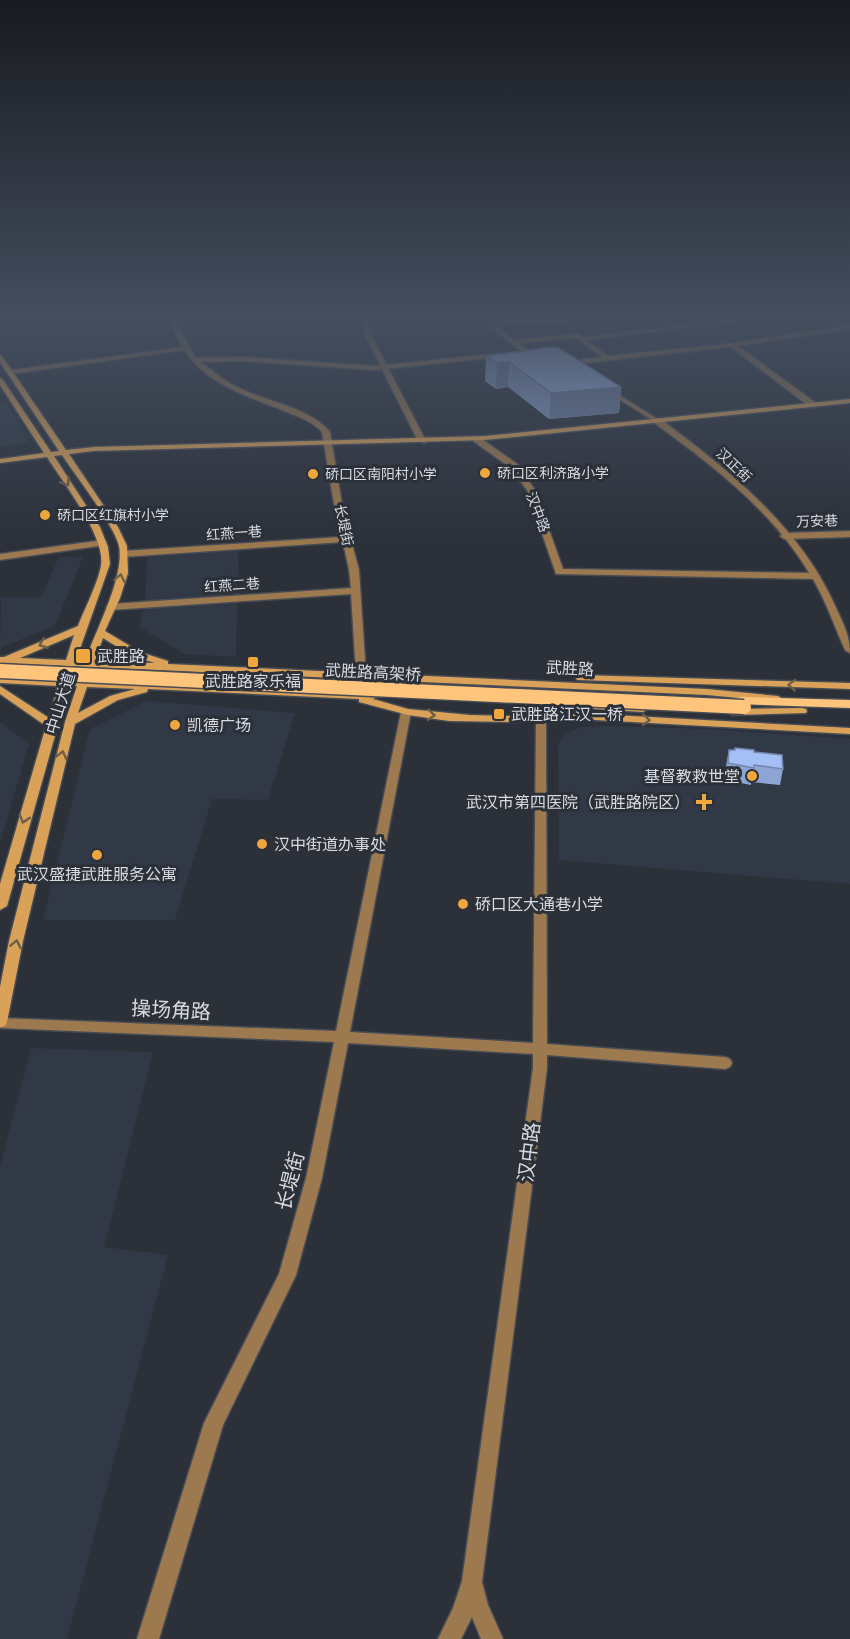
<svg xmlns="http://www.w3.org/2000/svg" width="850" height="1639" font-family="'DM Sans','Noto Sans SC',sans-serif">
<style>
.built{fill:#313947}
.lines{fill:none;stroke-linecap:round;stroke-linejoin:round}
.pedestrian-casing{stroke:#474b54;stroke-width:3}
.minor-casing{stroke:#474b54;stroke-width:3}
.tertiary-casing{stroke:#474b54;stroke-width:3}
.secondary-casing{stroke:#474b54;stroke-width:3}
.primary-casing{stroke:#474b54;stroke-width:3}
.pedestrian{fill:#9c794e;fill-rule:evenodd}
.minor{fill:#9c794e;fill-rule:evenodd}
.tertiary{fill:#9c794e;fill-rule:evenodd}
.secondary{fill:#daa259;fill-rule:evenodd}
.primary{fill:#ffc57c;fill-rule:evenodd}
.primary-bridge-casing{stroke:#474b54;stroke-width:17;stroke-linecap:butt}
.primary-bridge{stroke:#ffc57c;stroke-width:14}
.wall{fill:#8da4d4}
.shaded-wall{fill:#7386ac}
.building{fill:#a4bff6;stroke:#7386ac;stroke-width:1.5}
.oneway{stroke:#715e46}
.poi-dot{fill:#f0a63e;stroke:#2b3039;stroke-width:2}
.labels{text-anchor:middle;stroke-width:6;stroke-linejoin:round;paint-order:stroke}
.far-street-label{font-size:14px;fill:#d8dbe1;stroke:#2b3039}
.far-poi-label{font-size:14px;fill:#d8dbe1;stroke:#2b3039;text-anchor:start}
.poi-label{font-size:16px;fill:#d8dbe1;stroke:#2b3039;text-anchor:start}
.street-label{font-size:16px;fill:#d8dbe1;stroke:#2b3039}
.near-street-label{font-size:20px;fill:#d8dbe1;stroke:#2b3039}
</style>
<rect width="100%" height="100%" fill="#2b3039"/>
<g class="built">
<polygon points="6,403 28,442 0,447 0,404"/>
<polygon points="238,550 239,595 145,601 147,557"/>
<polygon points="59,557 83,557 55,626 0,648 1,597 41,597"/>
<polygon points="237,601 236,657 185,654 139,627 144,608"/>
<polygon points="146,701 295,713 268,800 212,799 175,920 43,920 90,729"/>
<polygon points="0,722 29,744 0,843"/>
<polygon points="610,726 708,729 850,739 850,884 559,860 558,744 565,734 581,727"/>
<polygon points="31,1048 153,1052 104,1247 168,1255 67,1639 0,1639 0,1168"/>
</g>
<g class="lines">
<defs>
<g id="pedestrian">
<path d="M483,318H487L521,346L533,353V355C517,352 495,330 483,318Z"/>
<polygon points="611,391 613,391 659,420 654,421 609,393 609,392"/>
</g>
<g id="minor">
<path d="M167,318H173L196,358L243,357L375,366L500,353L503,355L500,357L375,370L243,361L201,362C213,371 225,382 239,388C266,401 311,408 330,432L343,510L359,570L366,674L365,676L361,677L356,674L351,594L111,610L106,607L111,604L351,588L349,570L343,542L123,557L119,554L123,551L341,537L335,510L322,432C312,421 297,416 282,410C249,397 204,383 185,350L11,374L8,372L11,370L183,347Z"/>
<polygon points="567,318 613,318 610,320 491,325 488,323 491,321"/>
<polygon points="746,318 764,318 587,340 608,356 732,343 850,325 850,329 738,346 816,403 816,407 810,407 731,347 566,365 564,364 564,362 601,357 577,338 513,344 510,342 513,340 578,334 583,337"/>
<polygon points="473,437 479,437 517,464 535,490 563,569 815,573 820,576 815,579 556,574 527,490 511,468 473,441"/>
<polygon points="850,531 850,537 784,539 780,536 784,533"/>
<polygon points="103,540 106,541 106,545 0,560 0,554"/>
<polygon points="406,709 411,712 350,1032 533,1043 536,720 541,717 546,720 547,1044 725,1057 730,1059 732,1063 730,1067 725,1069 547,1055 547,1068 482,1582 488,1605 503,1639 481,1639 472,1617 461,1639 438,1639 453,1608 462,1581 533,1068 533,1054 348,1043 322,1178 296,1275 223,1425 159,1639 137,1639 204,1423 279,1274 306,1178 334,1042 0,1028 0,1018 336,1031 401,712"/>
</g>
<g id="tertiary">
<polygon points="363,318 369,318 368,324 372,337 426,441 425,443 418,441 366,337 362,324"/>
<path d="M653,418H659C729,470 802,528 837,610C844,625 850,637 850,653L845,650C833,623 824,595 808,571C771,510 710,463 653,422Z"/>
</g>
<g id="secondary">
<path d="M0,355L2,356L66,450L94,447L485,436L850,399V403L485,440L94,451L69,454L118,527L127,546L128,573L120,598L105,631L140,652L168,661V664L707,689L778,696L783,699L778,702L707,695L93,667L89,681L373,693L378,696L373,699L408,709L470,715L514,716L577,713L850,728V734L577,719L514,722L449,721L408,715L359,702V699L148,689L147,692L118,700L75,724L23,941L7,1022L5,1026L0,1027V987L9,941L65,722L77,686H69L7,906L0,910V884L46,726L0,694V686L49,718L58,686L0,683V677L60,679L64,666L0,663V657H4L78,626C84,610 99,581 101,565C106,537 62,481 47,457L0,463V459L44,453L0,385V378L3,380L51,452L59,451L0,362ZM62,455C76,476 114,525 119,546C125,576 96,630 85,661L76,660L110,564L108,547L100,527L54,456ZM74,635L66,660L20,658ZM103,638L132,656L155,663L95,661ZM74,666L83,667L79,680H70ZM87,687L135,689L110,696L78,713Z"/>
<polygon points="581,675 850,683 850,689 577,680 576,678 577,676"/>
<polygon points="598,704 643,706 648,709 643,712 594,709 593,707"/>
<polygon points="802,708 806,709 807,711 806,713 732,715 727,712 732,709"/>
</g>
<polygon id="primary" points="742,697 850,700 850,708 737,704 735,701 737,698"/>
</defs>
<use href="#pedestrian" class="pedestrian-casing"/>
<use href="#minor" class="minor-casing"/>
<use href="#tertiary" class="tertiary-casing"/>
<use href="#secondary" class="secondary-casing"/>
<use href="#primary" class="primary-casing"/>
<use href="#pedestrian" class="pedestrian"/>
<use href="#minor" class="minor"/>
<use href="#tertiary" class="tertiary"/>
<use href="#secondary" class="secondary"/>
<use href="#primary" class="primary"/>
<defs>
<polyline id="primary-bridge" points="0,671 744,707"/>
</defs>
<use href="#primary-bridge" class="primary-bridge-casing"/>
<use href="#primary-bridge" class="primary-bridge"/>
</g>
<g class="wall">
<polygon points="486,356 621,387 619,413 549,419 508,387 496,389 485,381"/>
<polygon points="729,750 754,752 783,769 780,785 751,782 751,785 725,780 726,766"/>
</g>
<g class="shaded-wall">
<polygon points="509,362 508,387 496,389 497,363"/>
<polygon points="621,387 619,413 549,419 551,393"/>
</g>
<g class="building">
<polygon points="550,347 559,348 621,387 551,393 509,362 497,363 486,356"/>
<polygon points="735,748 754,750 754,752 782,755 783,769 754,765 754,768 728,763 729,750 735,750"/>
</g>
<defs><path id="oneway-chevron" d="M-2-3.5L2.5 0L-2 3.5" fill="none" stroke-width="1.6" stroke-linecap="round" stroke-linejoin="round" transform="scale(1.5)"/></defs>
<g class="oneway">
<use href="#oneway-chevron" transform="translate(66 482) rotate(56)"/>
<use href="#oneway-chevron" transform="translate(120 578) rotate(-78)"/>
<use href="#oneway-chevron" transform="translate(43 644) rotate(158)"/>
<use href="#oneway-chevron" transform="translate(792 685) rotate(-178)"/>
<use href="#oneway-chevron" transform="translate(431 715) rotate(5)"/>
<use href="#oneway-chevron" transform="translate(646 720) rotate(3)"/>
<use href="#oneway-chevron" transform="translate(62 755) rotate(-76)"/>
<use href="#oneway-chevron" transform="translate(24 819) rotate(107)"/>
<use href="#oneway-chevron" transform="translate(16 944) rotate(-78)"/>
</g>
<linearGradient id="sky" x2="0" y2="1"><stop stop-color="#181a1f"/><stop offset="0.58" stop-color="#444e5f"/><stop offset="1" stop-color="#444e5f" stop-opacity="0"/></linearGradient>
<rect width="850" height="547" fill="url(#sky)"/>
<g class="poi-dot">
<circle cx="485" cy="473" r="6"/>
<circle cx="313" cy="474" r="6"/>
<circle cx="45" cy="515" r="6"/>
<rect x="75" y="648" width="16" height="16" rx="3"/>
<rect x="247" y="656" width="12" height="12" rx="3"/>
<rect x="493" y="708" width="12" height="12" rx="3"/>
<circle cx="175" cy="725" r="6"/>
<circle cx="752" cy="776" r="6"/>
<path d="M701 793h6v6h6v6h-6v6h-6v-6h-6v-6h6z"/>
<circle cx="262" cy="844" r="6"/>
<circle cx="97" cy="855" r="6"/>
<circle cx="463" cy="904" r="6"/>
</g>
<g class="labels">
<g class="far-street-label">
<text transform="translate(734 465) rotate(43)" y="5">汉正街</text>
<text transform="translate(538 512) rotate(69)" y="5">汉中路</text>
<text transform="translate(817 521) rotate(-2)" y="5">万安巷</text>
<text transform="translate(344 525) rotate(78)" y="5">长堤街</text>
<text transform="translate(234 533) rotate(-4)" y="5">红燕一巷</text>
<text transform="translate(232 585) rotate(-4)" y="5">红燕二巷</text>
</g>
<g class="far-poi-label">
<text x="497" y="478">硚口区利济路小学</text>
<text x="325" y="479">硚口区南阳村小学</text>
<text x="57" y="520">硚口区红旗村小学</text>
</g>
<g class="poi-label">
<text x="97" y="662">武胜路</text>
<text x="253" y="687" text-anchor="middle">武胜路家乐福</text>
<text x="511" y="720">武胜路江汉一桥</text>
<text x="187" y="731">凯德广场</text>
<text x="740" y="782" text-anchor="end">基督教救世堂</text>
<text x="690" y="808" text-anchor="end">武汉市第四医院（武胜路院区）</text>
<text x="274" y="850">汉中街道办事处</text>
<text x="97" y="880" text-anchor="middle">武汉盛捷武胜服务公寓</text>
<text x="475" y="910">硚口区大通巷小学</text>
</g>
<g class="street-label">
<text transform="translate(570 668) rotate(3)" y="6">武胜路</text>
<text transform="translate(373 672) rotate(3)" y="6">武胜路高架桥</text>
<text transform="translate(60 703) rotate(-73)" y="6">中山大道</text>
</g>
<g class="near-street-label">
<text transform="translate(171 1010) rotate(3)" y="7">操场角路</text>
<text transform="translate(529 1152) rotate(-83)" y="7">汉中路</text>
<text transform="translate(290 1181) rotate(-76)" y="7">长堤街</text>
</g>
</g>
</svg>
